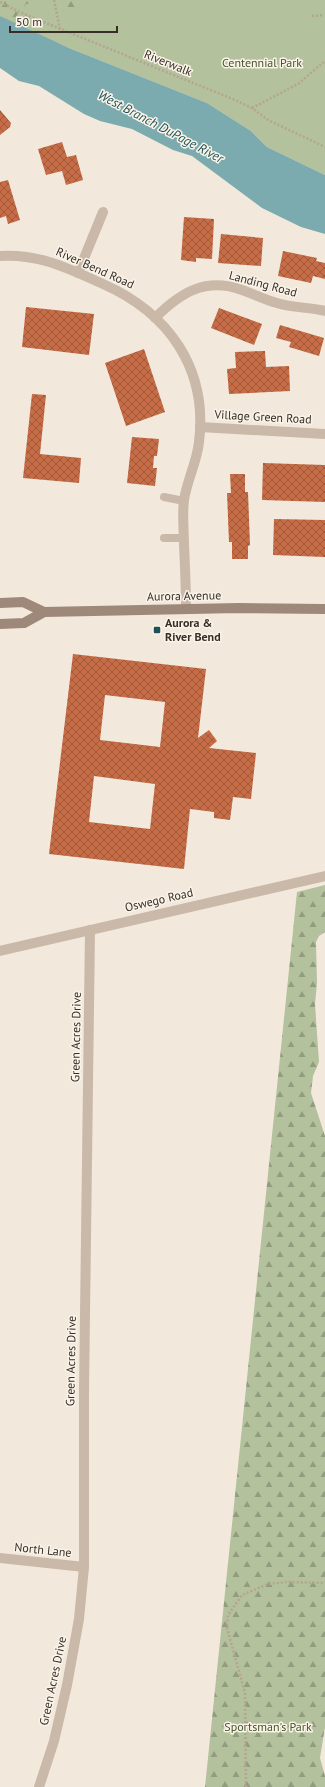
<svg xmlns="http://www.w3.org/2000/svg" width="325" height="1787" font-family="'PT Sans',sans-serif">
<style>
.green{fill:#b3c19c}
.forest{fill:url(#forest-firs)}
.water{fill:#7baaaf}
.building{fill:url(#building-cross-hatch);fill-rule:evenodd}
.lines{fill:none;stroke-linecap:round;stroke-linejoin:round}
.path{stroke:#b6a392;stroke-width:2.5;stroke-dasharray:2 2;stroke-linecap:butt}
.lane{stroke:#cab9a8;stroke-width:8}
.street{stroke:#cab9a8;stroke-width:10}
.secondary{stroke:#9e8879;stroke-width:10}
.poi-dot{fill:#1e5258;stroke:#faf3e8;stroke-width:1.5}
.labels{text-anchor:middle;stroke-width:3;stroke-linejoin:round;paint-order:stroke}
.street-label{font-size:12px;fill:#372e28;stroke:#faf3e8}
.park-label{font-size:12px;fill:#44552c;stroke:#faf3e8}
.poi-label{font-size:12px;font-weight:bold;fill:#372e28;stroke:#faf3e8;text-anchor:start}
.water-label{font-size:13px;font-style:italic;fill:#1e5258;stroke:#faf3e8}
</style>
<defs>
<pattern id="forest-firs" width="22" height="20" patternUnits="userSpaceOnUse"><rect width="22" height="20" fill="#b3c19c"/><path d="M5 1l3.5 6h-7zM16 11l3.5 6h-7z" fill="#929d7f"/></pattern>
<pattern id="building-cross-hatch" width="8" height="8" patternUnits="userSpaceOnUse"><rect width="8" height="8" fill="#c66c46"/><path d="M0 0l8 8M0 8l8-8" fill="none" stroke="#a2593a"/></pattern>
</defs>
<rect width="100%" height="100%" fill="#f2e9dc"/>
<polygon class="green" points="25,0 325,0 325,175 267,147 251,131 207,103 69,48 5,20"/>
<g class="forest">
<polygon points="0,0 38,0 36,3 26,4 11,23 0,16"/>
<polygon points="57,0 82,0 75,9 64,14 58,8"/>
<polygon points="325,885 325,932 319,936 316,942 317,983 315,1004 319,1062 313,1076 311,1093 325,1136 325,1727 320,1758 325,1776 325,1787 205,1787 297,892"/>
</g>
<polygon class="water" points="0,16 69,48 207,103 251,131 267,147 325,175 325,234 301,227 262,208 192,156 173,150 132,129 100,121 84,114 39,86 19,81 0,68"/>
<g class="building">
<polygon points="0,110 11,123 10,127 0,135"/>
<polygon points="62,142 67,157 76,155 83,180 66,185 62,171 46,175 38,149"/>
<polygon points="8,180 20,220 8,224 6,216 0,218 0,182"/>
<polygon points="184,217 214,219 212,259 196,258 196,262 181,260"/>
<polygon points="221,234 263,238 261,266 218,263"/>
<polygon points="283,251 317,258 316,261 325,263 325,279 313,276 311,283 278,276"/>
<polygon points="26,307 94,314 89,355 22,347"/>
<polygon points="219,308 262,324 254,345 211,328"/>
<polygon points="280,325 324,338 319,356 289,347 291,342 276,338"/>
<polygon points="144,349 165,412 126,426 105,363"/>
<polygon points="265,351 266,367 289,366 290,391 229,394 227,369 236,368 235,352"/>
<polygon points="32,394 46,395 40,454 81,458 79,483 23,478"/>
<polygon points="132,437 159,439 157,456 154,456 153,468 157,468 155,486 127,483"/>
<polygon points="263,463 325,465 325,502 262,500"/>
<polygon points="230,474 245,474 245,492 248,492 250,545 248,546 248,559 232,559 232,542 229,542 227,493 231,493"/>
<polygon points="274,519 325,520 325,557 273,555"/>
<path d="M73,654L206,669L198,738L209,730L217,741L209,748L256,753L251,799L233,797L230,820L214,818V812L190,809L184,869L49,854ZM105,695L165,702L160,747L100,740ZM94,776L155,784L150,829L89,822Z"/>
</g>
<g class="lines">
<g class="path">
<polyline points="54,0 60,29"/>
<polyline points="0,2 19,12 235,100 252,108 268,120 325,147"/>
<polyline points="312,16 324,15"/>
<polyline points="252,108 298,84 325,61"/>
<polyline points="246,1787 245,1693 227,1628 228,1615 242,1595 268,1584 287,1582 325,1583"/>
</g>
<g class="lane">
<polyline points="164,497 184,501"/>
<polyline points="164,538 184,538"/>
</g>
<g class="street">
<path d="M0,256C41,254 67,268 103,284C169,313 208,369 199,442C197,462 187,480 184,500C182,515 184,530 184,545C185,566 186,587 186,609"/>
<polyline points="78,273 103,212"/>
<path d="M155,318C181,292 206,277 242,290C254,294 265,300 277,303C293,308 309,307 325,311"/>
<polyline points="200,427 325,434"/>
<polyline points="0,951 325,876"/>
<polyline points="0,1558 84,1567"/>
<polyline points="39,1787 54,1741 67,1685 79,1619 84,1567 84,1392 90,930"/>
</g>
<g class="secondary">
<polyline points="0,603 23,602 44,612 239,608 325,609"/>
<polyline points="0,624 24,623 44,612"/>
</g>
</g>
<rect class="poi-dot" x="153" y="626" width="8" height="8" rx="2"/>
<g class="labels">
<g class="street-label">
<text transform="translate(168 63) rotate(22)" y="4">Riverwalk</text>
<text transform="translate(95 268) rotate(24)" y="4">River Bend Road</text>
<text transform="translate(263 284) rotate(15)" y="4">Landing Road</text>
<text transform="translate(263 417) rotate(3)" y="4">Village Green Road</text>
<text transform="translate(184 596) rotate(-1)" y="4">Aurora Avenue</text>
<text transform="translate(159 900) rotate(-13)" y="4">Oswego Road</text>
<text transform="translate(76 1037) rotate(-89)" y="4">Green Acres Drive</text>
<text transform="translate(71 1361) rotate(-89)" y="4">Green Acres Drive</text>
<text transform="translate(43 1550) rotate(6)" y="4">North Lane</text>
<text transform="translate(53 1681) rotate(-78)" y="4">Green Acres Drive</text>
</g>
<g class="park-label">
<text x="262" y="67">Centennial Park</text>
<text x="268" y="1731">Sportsman's Park</text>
</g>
<g class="poi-label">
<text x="165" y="627">Aurora &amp;<tspan x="165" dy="14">River Bend</tspan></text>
</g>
<g class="water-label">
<text transform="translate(161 126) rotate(28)" y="5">West Branch DuPage River</text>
</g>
</g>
<path d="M10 26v6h107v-6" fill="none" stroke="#372e28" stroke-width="2"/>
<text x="16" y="26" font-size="12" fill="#372e28" stroke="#faf3e8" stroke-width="3" paint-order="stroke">50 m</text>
</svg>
